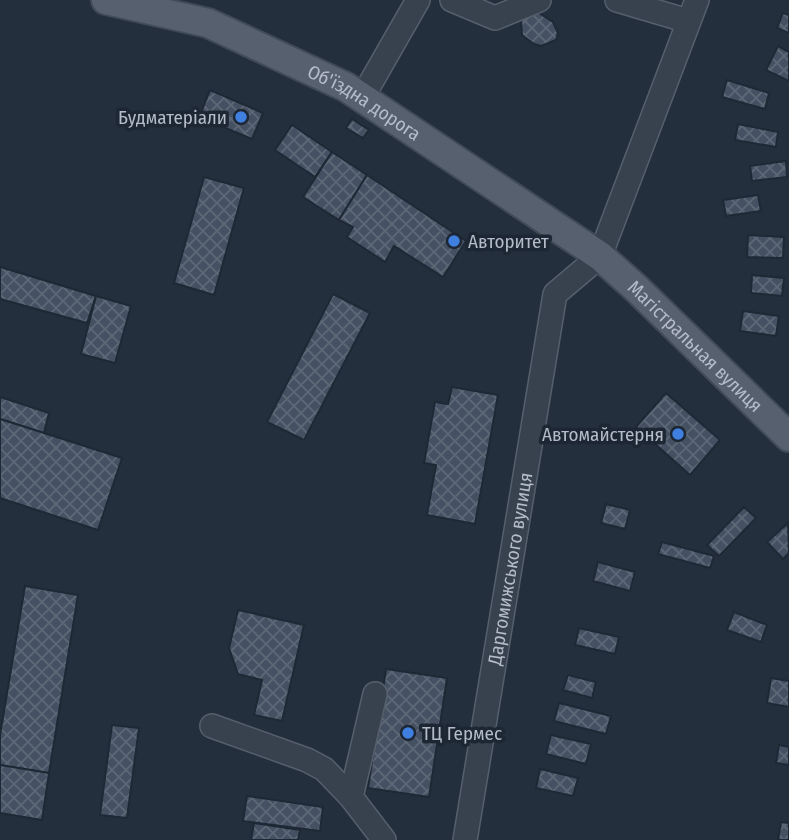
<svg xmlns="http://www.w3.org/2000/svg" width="789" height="840" font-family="'Fira Sans Condensed',sans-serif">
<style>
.building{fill:url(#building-cross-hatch);stroke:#1f2835;stroke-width:2}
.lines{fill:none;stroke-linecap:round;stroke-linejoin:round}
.minor-casing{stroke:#565f6c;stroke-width:26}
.major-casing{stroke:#414a57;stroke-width:32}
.minor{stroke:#38414e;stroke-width:23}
.major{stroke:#56606e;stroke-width:28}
.shop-dot{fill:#3f7fe0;stroke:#1d2633;stroke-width:2.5}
.labels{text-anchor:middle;stroke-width:7;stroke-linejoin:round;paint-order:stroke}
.street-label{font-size:19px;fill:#b4bcc9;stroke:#1d2633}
.poi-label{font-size:19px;fill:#b4bcc9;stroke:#1d2633;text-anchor:end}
</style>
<defs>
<pattern id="building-cross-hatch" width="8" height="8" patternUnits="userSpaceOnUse" patternTransform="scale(1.75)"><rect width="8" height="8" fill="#455162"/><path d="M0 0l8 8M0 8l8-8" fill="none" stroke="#5d6877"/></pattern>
</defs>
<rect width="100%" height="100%" fill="#242f3e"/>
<g class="building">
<polygon points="533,13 539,13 553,22 558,33 556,40 541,46 534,44 522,35 521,20"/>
<polygon points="783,13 789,15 789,33 777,28"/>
<polygon points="778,46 789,52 789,81 766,70"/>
<polygon points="727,80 769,93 765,109 722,97"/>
<polygon points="210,90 263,113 252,139 199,117"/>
<polygon points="352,119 369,130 363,138 346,128"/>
<polygon points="738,124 778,132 776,147 735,140"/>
<polygon points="292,125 332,152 315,177 275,150"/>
<polygon points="332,152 367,175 339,220 303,197"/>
<polygon points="786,161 787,177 752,181 750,166"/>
<polygon points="367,175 466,241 443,277 394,246 385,262 347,237 353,227 339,220"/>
<polygon points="204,177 244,188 214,295 174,283"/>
<polygon points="758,195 761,211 726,216 723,200"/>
<polygon points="748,235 784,237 783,258 747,257"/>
<polygon points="0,267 96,296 87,323 0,299"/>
<polygon points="752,275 784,278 782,296 751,293"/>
<polygon points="333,294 370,313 304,440 267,422"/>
<polygon points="96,296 131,306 115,363 81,354"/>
<polygon points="743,311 779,316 776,336 740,331"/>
<polygon points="452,387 498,395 475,524 427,515 436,465 424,463 435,402 448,404"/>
<polygon points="666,393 720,440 690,475 636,427"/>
<polygon points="0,397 49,413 44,433 0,419"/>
<polygon points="0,419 122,458 98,530 0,498"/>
<polygon points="606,504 630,510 625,529 601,523"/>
<polygon points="744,507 756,518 719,556 707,545"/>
<polygon points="788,523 789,553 783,559 767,542"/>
<polygon points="662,542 714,556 710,568 658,554"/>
<polygon points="598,562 635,572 630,591 593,581"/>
<polygon points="25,586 78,595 49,773 0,765 0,735"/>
<polygon points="238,610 304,625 282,721 254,715 262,680 238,674 229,648"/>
<polygon points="734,612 767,625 761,642 727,630"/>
<polygon points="579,628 619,637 615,654 575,645"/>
<polygon points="386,669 447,678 429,797 368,788"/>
<polygon points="568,675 596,682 592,698 563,690"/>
<polygon points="771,678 789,681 789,707 767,703"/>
<polygon points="559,703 611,716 606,734 554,721"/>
<polygon points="112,725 139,728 127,818 100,815"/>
<polygon points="551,735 591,744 586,764 546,754"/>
<polygon points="779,745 789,747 789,765 776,763"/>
<polygon points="0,765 49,773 42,820 0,813"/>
<polygon points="540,769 578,778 573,796 536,788"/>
<polygon points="247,796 323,807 320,831 243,821"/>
<polygon points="781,822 789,823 789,840 778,840"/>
<polygon points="254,823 300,830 298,840 251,840"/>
</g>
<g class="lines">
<defs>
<g id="minor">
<polyline points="452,0 495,18 539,0"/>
<polyline points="617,0 688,21"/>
<polyline points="362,98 418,0"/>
<polyline points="212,726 307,760 324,769 351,797 384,840"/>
<polyline points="351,797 375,694"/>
<path id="s1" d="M465,840L555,294L600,256L697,0"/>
</g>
<g id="major">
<path id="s2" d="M106,0L208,23L346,87L600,256L637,289L789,437"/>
</g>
</defs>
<use href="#minor" class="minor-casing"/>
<use href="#major" class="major-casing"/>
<use href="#minor" class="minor"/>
<use href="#major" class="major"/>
</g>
<g class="shop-dot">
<circle cx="241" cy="117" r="7"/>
<circle cx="454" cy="241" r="7"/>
<circle cx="678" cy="434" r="7"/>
<circle cx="408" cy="733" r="7"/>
</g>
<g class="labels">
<g class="street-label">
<text dy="7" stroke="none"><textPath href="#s2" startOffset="280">Об'їздна дорога</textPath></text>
<text dy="7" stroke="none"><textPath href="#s2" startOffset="693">Магістральная вулиця</textPath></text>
<text dy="7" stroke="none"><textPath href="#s1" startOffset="275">Даргомижського вулиця</textPath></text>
</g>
<g class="poi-label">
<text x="227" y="124">Будматеріали</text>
<text x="468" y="248" text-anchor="start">Авторитет</text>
<text x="664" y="441">Автомайстерня</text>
<text x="422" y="740" text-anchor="start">ТЦ Гермес</text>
</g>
</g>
</svg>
